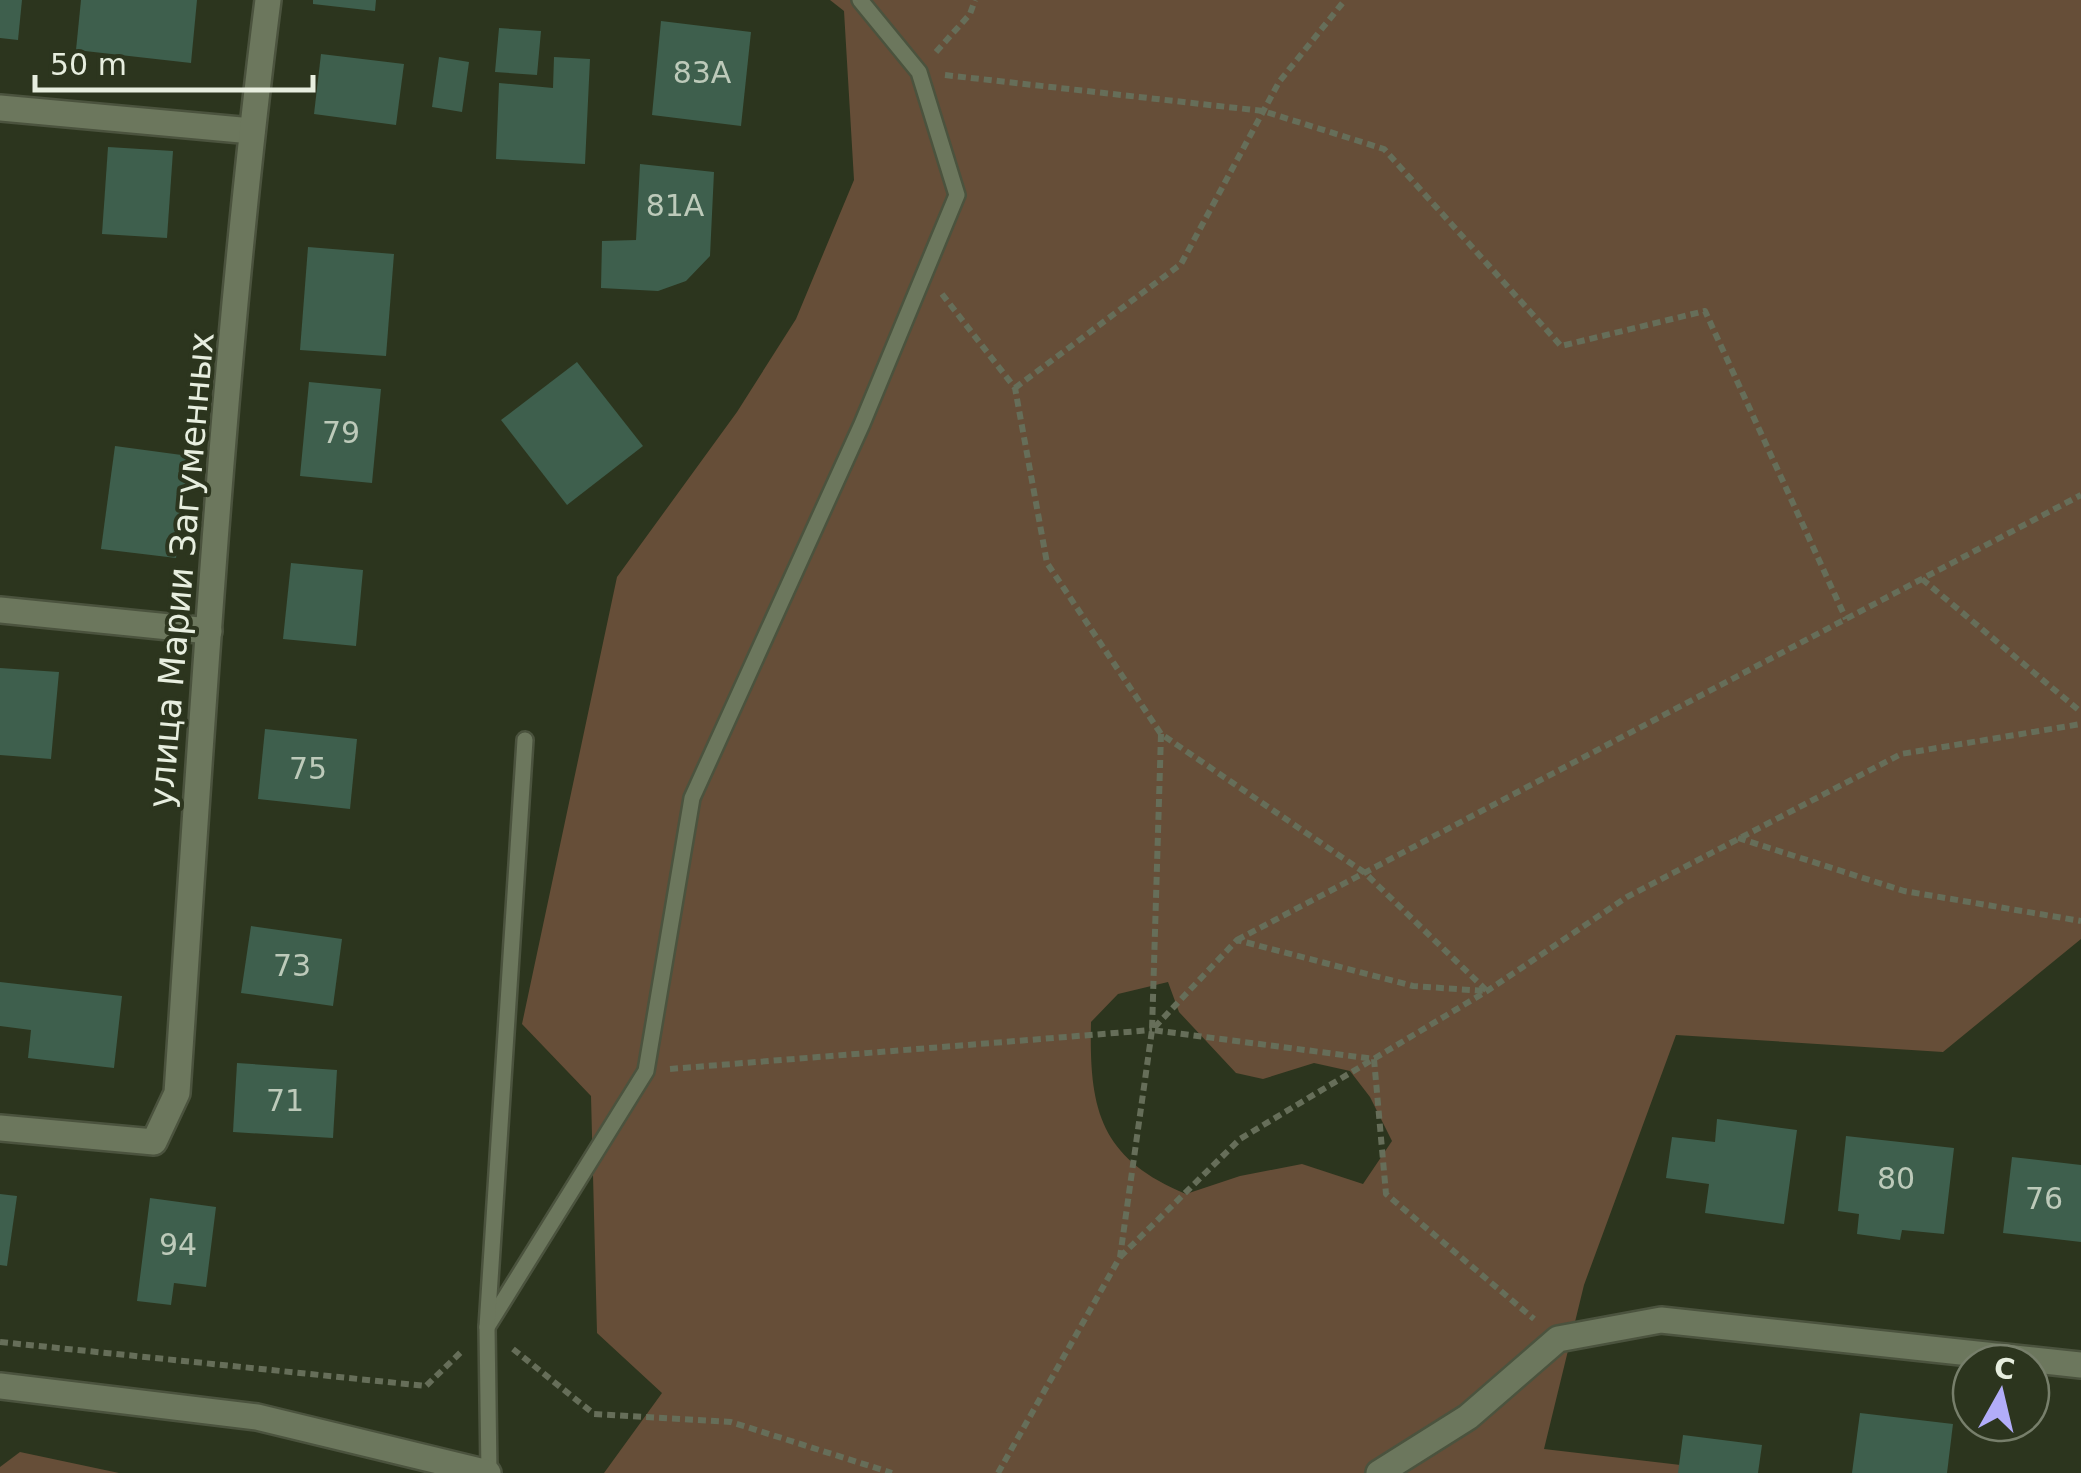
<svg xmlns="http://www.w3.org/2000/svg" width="2081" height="1473" font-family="'DejaVu Sans',sans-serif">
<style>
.green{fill:#664e38;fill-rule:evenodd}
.building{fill:#3e5f4d}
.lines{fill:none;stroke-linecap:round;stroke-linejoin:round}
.lane-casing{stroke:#4b533e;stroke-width:20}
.street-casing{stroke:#4b533e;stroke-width:30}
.path{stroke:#666e59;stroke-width:6;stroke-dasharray:8 5;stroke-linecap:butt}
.lane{stroke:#6c775d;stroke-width:15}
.street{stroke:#6c775d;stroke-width:25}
.labels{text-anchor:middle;stroke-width:8;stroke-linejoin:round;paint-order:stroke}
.number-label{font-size:30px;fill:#bdcaba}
.street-label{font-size:35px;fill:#e7eedf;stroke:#2c351e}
</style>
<rect width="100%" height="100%" fill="#2c351e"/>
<g class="green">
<path d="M830,0H2081V939L1943,1052L1676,1035L1584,1285L1544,1449L1749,1473H604L662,1393L597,1333L591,1096L522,1024L617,577L737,412L796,319L854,180L844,11ZM1168,982L1179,1012L1236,1073L1263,1079L1314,1063L1350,1071L1370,1097L1392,1141L1363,1184L1302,1164L1240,1176L1186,1194C1100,1158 1089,1110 1091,1022L1118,994Z"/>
<polygon points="20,1452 119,1473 0,1473 0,1467"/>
</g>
<g class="building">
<polygon points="0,0 22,0 18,40 0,38"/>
<polygon points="81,0 197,0 191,63 76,50"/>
<polygon points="313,0 376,0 375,11 313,4"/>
<polygon points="661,21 751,32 741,126 652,115"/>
<polygon points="499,28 541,31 537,75 495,72"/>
<polygon points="321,54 404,64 396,125 314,114"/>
<polygon points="439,57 469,62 462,112 432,107"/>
<polygon points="554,57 590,59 585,164 496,159 499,83 553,88"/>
<polygon points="108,147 173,151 167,238 102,234"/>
<polygon points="640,164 714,172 710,256 686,281 658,291 601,288 602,241 636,240"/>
<polygon points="308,247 394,254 386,356 300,350"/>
<polygon points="577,362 643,446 567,505 501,420"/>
<polygon points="309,382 381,389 372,483 300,476"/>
<polygon points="115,446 189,456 176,558 101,549"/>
<polygon points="291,563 363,570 356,646 283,639"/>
<polygon points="0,668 59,672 51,759 0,755"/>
<polygon points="265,729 357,739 350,809 258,799"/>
<polygon points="251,926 342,939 333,1006 241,993"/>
<polygon points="0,982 122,996 114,1068 28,1058 31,1030 0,1026"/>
<polygon points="237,1063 337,1070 333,1138 233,1132"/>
<polygon points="1717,1119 1797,1130 1784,1224 1705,1213 1709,1184 1666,1178 1672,1137 1715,1142"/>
<polygon points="1846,1136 1954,1148 1944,1234 1902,1230 1900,1240 1857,1234 1859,1214 1838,1211"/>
<polygon points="2012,1157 2081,1165 2081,1242 2003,1233"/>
<polygon points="0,1194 17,1196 7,1266 0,1265"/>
<polygon points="150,1198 216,1207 206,1287 174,1283 171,1305 137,1301"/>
<polygon points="1860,1413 1953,1424 1947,1473 1852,1473"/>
<polygon points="1683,1435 1762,1445 1758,1473 1678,1473"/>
</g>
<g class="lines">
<defs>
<g id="lane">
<polyline points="487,1327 646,1071 692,798 862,424 957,195 919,72 860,0"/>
<polyline points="489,1473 487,1327 525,740"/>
</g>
<g id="street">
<polyline points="0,108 252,131"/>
<polyline points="0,610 209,631"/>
<path d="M0,1128L154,1142L177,1093C202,728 222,362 268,0"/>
<polyline points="0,1386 257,1417 488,1473"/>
<polyline points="1379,1473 1468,1417 1558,1339 1661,1320 2081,1365"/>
</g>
</defs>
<use href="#lane" class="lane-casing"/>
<use href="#street" class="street-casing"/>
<g class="path">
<polyline points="936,52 970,14 975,0"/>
<polyline points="945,75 1263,111 1384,149 1561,346 1705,311 1846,619"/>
<polyline points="942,294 1015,388 1047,563 1161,734 1365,873 1487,991"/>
<polyline points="1015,388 1181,264 1279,82 1345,0"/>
<polyline points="1922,579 2081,712"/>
<polyline points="1161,734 1152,1030 1374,1059 1386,1194 1534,1319"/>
<polyline points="1738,838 1904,891 2081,921"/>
<polyline points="1237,940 2081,495"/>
<polyline points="670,1069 1152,1030"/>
<polyline points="1120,1257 1240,1139 1487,991 1627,897 1901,754 2081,724"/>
<polyline points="0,1342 426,1386 462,1351"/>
<polyline points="513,1349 594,1414 731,1422 892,1473"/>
<polyline points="998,1473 1120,1257 1152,1030 1237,940 1413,986 1485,991"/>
</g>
<use href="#lane" class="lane"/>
<use href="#street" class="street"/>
</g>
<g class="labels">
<g class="number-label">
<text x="702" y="83">83А</text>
<text x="675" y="216">81А</text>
<text x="341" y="443">79</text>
<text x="308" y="779">75</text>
<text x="292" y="976">73</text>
<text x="285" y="1111">71</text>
<text x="1896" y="1189">80</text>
<text x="2044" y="1209">76</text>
<text x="178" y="1255">94</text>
</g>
<g class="street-label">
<text transform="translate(181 570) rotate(-85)" y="12">улица Марии Загуменных</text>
</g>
</g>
<g transform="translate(2001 1393) rotate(8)"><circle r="48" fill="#2c351e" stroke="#777f6b" stroke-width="2.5"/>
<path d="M0-8L18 38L0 25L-18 38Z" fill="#b2adf9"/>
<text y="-15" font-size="28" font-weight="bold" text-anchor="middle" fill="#e7eedf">С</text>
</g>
<path d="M35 75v15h278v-15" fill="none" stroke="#e7eedf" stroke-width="5"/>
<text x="50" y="75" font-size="30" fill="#e7eedf" stroke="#2c351e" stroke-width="8" paint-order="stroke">50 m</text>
</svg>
